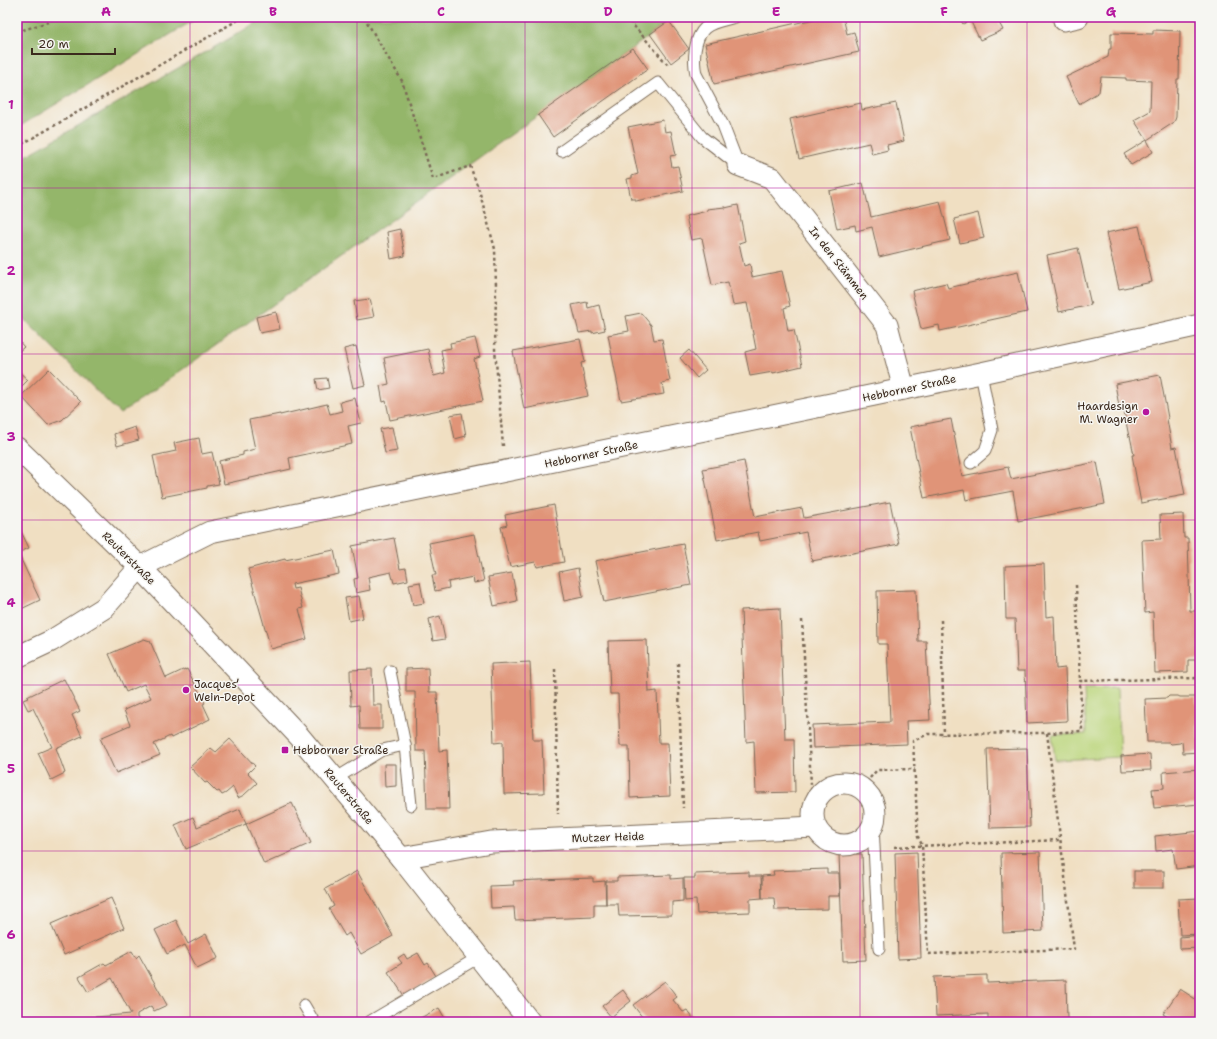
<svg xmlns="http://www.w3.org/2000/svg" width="1217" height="1039" font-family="'Shantell Sans',sans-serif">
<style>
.green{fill:#bbd57b;stroke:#7b804c}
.forest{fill:#94b66b;stroke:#687044}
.building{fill:#e09478}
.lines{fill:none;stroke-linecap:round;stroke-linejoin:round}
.service-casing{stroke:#7a6957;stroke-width:13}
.minor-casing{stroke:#7a6957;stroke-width:23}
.path{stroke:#7a6957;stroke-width:2.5;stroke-dasharray:3 3;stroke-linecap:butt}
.service{stroke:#fff;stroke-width:11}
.minor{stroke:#fff;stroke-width:21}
.grid{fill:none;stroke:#b5179e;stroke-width:1;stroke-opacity:0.55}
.poi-dot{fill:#b5179e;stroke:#f6f6f2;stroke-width:1.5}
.labels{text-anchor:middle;stroke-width:3;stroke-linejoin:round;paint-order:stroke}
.street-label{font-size:11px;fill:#3b2a1e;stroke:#f6f6f2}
.poi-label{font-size:11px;fill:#3b2a1e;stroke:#f6f6f2;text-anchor:start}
.neatline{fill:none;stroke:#b5179e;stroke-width:1.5}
.grid-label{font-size:13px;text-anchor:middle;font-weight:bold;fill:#b5179e}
</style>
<rect width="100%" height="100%" fill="#f6f6f2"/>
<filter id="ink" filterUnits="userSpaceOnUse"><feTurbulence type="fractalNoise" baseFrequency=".025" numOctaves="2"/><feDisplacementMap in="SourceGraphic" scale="8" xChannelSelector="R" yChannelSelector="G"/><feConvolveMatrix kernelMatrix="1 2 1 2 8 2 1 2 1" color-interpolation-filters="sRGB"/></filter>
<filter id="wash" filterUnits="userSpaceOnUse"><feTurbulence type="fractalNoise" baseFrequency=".012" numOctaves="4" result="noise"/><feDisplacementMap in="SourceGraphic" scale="16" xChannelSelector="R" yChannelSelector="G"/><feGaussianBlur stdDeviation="0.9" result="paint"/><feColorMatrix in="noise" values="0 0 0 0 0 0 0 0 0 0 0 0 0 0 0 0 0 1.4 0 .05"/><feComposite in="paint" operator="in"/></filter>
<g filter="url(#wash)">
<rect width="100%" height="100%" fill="#f0dfc2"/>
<polygon class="green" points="1117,688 1120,757 1055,760 1052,735 1086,734 1084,689"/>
<g class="forest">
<polygon points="17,17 199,17 17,128"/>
<polygon points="264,17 675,17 669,20 650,34 648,37 120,414 17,312 17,161 244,30"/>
</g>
<g id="blocks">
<g class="building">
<polygon points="823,17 843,17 847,34 854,32 859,52 714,84 705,44"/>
<polygon points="959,17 996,17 1003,30 980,40 970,20 963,24"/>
<polygon points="669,21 689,49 671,63 650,34"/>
<polygon points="1153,30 1180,31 1179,79 1177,79 1176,117 1175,120 1173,123 1147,140 1134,120 1150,111 1151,81 1126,80 1126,78 1101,77 1099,92 1079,104 1066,77 1108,57 1109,49 1111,49 1111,33 1153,34"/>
<polygon points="633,48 648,69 553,137 538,115"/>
<polygon points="861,103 862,110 896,103 904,141 887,145 888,150 872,154 869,143 799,159 790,119"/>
<polygon points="663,120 665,132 671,131 676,155 670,156 672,167 678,166 683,191 636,201 636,199 631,199 627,179 632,178 632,176 638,174 628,127"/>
<polygon points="1147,140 1153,152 1131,165 1124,154"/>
<polygon points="863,183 871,217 940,201 950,240 879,257 872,227 856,231 855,225 837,229 829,191"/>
<polygon points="738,205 745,241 739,243 744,266 750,264 752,277 782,271 790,306 784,308 788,331 794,330 802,366 773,373 773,372 750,376 745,352 756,349 747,303 733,305 728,282 712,285 702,238 691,240 686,216 707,211 707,209 725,207 725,208"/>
<polygon points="978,213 984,238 960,243 954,219"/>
<polygon points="1139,226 1152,282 1119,289 1106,233"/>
<polygon points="400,229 405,256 391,259 387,232"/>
<polygon points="1078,248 1091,305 1059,312 1047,255"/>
<polygon points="1018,272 1027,312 940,331 939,325 921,329 912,291 946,283 948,288"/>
<polygon points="370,299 374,317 357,320 354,301"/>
<polygon points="587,302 588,308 599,305 605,330 592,333 592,331 579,333 572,305"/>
<polygon points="276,312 280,329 260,333 256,317"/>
<polygon points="641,313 651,325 654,340 662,339 670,381 662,383 664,394 621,401 608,335 629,331 626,316"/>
<polygon points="475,338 480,357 474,359 483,401 390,420 386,401 383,402 380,386 389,384 384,358 428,349 434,376 445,373 441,350 451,348 450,343"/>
<polygon points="17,339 24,347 17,353"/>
<polygon points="580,339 585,362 581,363 588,396 524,409 513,351"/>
<polygon points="356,346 365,385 353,388 344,349"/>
<polygon points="689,350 706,370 697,378 680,358"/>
<polygon points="49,369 81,402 62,420 48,425 21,396"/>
<polygon points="17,370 28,380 17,391"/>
<polygon points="1160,375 1168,418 1167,419 1172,448 1176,447 1185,495 1141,503 1132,455 1134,455 1130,436 1129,437 1123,406 1119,406 1115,384"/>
<polygon points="327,378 329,388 318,390 316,379"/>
<polygon points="355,398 361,423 348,426 352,444 289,458 291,469 224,484 219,461 243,455 243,452 255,449 249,420 280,414 280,415 327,404 330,414 342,411 340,402"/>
<polygon points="462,413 466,436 455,439 450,415"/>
<polygon points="951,419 962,476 1008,467 1011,479 1097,462 1105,504 1018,521 1013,491 966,500 964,490 924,498 910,427"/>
<polygon points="135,427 139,440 117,446 114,434"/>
<polygon points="392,427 397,451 385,453 380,429"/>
<polygon points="199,438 202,454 212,452 219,484 207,486 207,488 162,497 153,456 176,451 174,443"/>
<polygon points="744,461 755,517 802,508 804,518 890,502 899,544 812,561 806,532 760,541 758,532 717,540 703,469"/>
<polygon points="554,505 564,562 537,567 535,562 510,567 501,527 507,525 505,515"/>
<polygon points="1183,514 1184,538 1188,538 1190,611 1198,611 1200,660 1188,660 1188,672 1155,673 1153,612 1145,613 1142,540 1161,539 1160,515"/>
<polygon points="17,523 29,548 18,553 40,600 17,611"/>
<polygon points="474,534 484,581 474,583 473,577 448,582 449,588 435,591 432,575 436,575 429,543"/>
<polygon points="394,538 400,569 406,568 408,580 394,583 391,572 368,577 370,590 356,593 354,579 358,578 352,546"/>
<polygon points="683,544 691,585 604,602 595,561"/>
<polygon points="334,550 339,574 292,584 293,589 298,588 303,608 299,609 307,639 271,649 248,569 285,559 285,560"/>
<polygon points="1044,564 1046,617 1054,616 1056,669 1065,668 1065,669 1067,721 1027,723 1025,671 1017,671 1015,619 1006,619 1005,566"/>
<polygon points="578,568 583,597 564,601 559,572"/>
<polygon points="512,573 517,601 494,606 488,577"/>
<polygon points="420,582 424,603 413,605 409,584"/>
<polygon points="916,590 918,641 926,641 930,720 906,721 907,744 813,748 812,725 890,722 887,644 878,644 877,591"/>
<polygon points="359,596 363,618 349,621 345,598"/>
<polygon points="780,608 785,739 794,739 795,792 756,793 754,741 746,742 741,610"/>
<polygon points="440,616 445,639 433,641 429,619"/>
<polygon points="144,639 150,641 166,678 185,669 185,670 187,669 205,703 203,704 210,719 171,738 170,736 154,744 160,755 116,773 100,738 130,725 124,710 151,698 144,684 126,692 109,654"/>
<polygon points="647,640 649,692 657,691 659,743 668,743 670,796 630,798 629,746 620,746 618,694 610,694 608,641"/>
<polygon points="530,662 533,740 542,740 544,793 504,794 503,742 494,743 491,664"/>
<polygon points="428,668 429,692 437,692 439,751 447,750 449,809 427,809 425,751 416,751 415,692 406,692 406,669"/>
<polygon points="372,669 373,705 382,705 382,729 360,729 359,705 351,706 350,670"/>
<polygon points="64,679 80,711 72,715 82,736 56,748 65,773 51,780 38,753 52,747 33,708 28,710 23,700 28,698 27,697"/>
<polygon points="1169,696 1178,696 1180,697 1196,697 1198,740 1200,740 1200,752 1183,753 1182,741 1180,743 1171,744 1169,742 1147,742 1145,699 1167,698"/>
<polygon points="230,739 255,766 248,773 257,783 244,795 238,798 233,787 226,793 222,795 219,791 217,792 207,782 205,783 190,767 211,748 216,752"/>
<polygon points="1027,748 1030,827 990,828 987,749"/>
<polygon points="1150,754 1151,770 1122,771 1121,756"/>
<polygon points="384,764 396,764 396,786 385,787"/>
<polygon points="1200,769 1200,804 1154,808 1152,789 1164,788 1163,772"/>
<polygon points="292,803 311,843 264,864 246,824"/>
<polygon points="240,809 246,824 186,849 175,825 193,817 197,827"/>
<polygon points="1200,831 1200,866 1176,869 1173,849 1156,851 1155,836"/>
<polygon points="917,852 921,958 898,959 895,853"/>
<polygon points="1040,852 1043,931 1003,933 1001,853"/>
<polygon points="839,854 862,854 866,960 843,961"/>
<polygon points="827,869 827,873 839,873 840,896 828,896 828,909 775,910 774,898 762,898 762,876 774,875 773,871"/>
<polygon points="357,871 393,936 361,954 349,933 345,936 329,909 334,906 325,889"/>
<rect x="1134" y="871" width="30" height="17"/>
<polygon points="749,872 749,876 761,876 762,898 750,899 750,912 697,914 696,900 685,901 684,878 695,878 695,874"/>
<polygon points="671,875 671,879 683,878 683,901 672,902 672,915 619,916 618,904 606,904 606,881 617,881 617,877"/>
<polygon points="593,878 593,882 605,881 606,904 594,904 594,917 515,920 514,907 491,908 490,886 514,885 513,881"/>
<polygon points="111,898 124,928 64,955 51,924"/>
<polygon points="1200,898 1200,934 1180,935 1178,899"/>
<polygon points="176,920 188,944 206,934 218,958 197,968 185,945 167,954 155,930"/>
<polygon points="1200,935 1200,948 1180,949 1180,937"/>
<polygon points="132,951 136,958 139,955 167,1005 154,1011 151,1006 137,1014 137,1018 143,1022 95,1022 95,1017 131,1014 112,978 88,992 79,977 104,963 106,965"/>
<polygon points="418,953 425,965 428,963 436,976 405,997 388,972 402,963 398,958 404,954 407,959"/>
<polygon points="987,975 987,983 1066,980 1067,1019 988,1022 988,1014 936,1016 934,977"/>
<polygon points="665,981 677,997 673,1000 683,1012 687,1010 696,1022 646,1022 633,1005"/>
<polygon points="1180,989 1200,1002 1200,1022 1176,1022 1163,1014"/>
<polygon points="623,990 631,1001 611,1017 602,1006"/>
<polygon points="439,1008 447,1022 413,1022"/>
</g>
</g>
</g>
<g filter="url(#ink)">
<use href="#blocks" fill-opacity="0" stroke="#7a6957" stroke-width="1"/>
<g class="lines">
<defs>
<g id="service">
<path d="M735,17C726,20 713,21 705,28C694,38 693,60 696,74L723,125L738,164"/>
<polyline points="562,151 658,83 702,137 738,165"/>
<polyline points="971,463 985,451 992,430 981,373"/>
<polyline points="405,745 411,805"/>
<polyline points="335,779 382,750 405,745 390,671"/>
<polyline points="873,825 879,949"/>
<polyline points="304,1005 314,1022"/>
<polyline points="369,1022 479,957"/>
</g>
<g id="minor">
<polyline points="1064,20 1078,17"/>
<polyline points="738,165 772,178 887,325 904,389"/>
<polyline points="17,448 140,567 299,736 401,858 530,1022"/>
<polyline points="17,657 51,641 104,608 140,567 210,532 981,373 1200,325"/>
<circle cx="844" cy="814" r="31"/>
<polyline points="401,858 491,842 815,827"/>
</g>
</defs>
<use href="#service" class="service-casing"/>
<use href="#minor" class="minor-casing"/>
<g class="path">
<polyline points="364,17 402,81 433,179 470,166 479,190 495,249 496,287 495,349 503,446"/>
<polyline points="626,17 669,66"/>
<polyline points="17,32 48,22 55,17"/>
<polyline points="17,147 243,17"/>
<polyline points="1076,585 1080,681"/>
<polyline points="802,620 812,803"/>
<polyline points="941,620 944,735"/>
<polyline points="678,663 683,808"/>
<polyline points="555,669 558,814"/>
<polyline points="1047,733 1074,949 928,954 922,845 918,837 913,741 928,734 1047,733 1082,731 1080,681 1200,678"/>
<polyline points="862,787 877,770 915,769"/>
<polyline points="894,847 1060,840"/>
</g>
<use href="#service" class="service"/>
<use href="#minor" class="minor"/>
</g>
</g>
<path class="grid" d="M190,17V1022M357,17V1022M525,17V1022M692,17V1022M860,17V1022M1027,17V1022M17,188H1200M17,354H1200M17,520H1200M17,685H1200M17,851H1200"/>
<g class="poi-dot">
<circle cx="1146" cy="412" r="4"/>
<circle cx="186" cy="690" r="4"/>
<rect x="281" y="746" width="8" height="8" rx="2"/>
</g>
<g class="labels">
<g class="street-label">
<text transform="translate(839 263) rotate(52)" y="4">In den Stämmen</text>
<text transform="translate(909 388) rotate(-12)" y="4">Hebborner Straße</text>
<text transform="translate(591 454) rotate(-12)" y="4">Hebborner Straße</text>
<text transform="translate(129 558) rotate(45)" y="4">Reuterstraße</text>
<text transform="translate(349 796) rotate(50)" y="4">Reuterstraße</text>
<text transform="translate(608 837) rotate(-2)" y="4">Mutzer Heide</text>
</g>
<g class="poi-label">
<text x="1138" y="410" text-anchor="end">Haardesign<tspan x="1138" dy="13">M. Wagner</tspan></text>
<text x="194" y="688">Jacques’<tspan x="194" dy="13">Wein-Depot</tspan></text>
<text x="293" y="754">Hebborner Straße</text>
</g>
</g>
<rect width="1217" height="1039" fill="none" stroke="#f6f6f2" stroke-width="44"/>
<path d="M32 48v6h83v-6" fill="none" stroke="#3b2a1e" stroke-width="2"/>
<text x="38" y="48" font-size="12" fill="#3b2a1e" stroke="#f6f6f2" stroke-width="3" paint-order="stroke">20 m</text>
<rect x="22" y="22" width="1173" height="995" class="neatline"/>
<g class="grid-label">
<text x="106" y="16">A</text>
<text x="273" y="16">B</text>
<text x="441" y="16">C</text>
<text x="608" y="16">D</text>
<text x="776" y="16">E</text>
<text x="944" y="16">F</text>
<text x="1111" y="16">G</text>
<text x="11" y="109">1</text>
<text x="11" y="275">2</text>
<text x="11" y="441">3</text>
<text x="11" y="607">4</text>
<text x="11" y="773">5</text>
<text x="11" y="939">6</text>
</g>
</svg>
